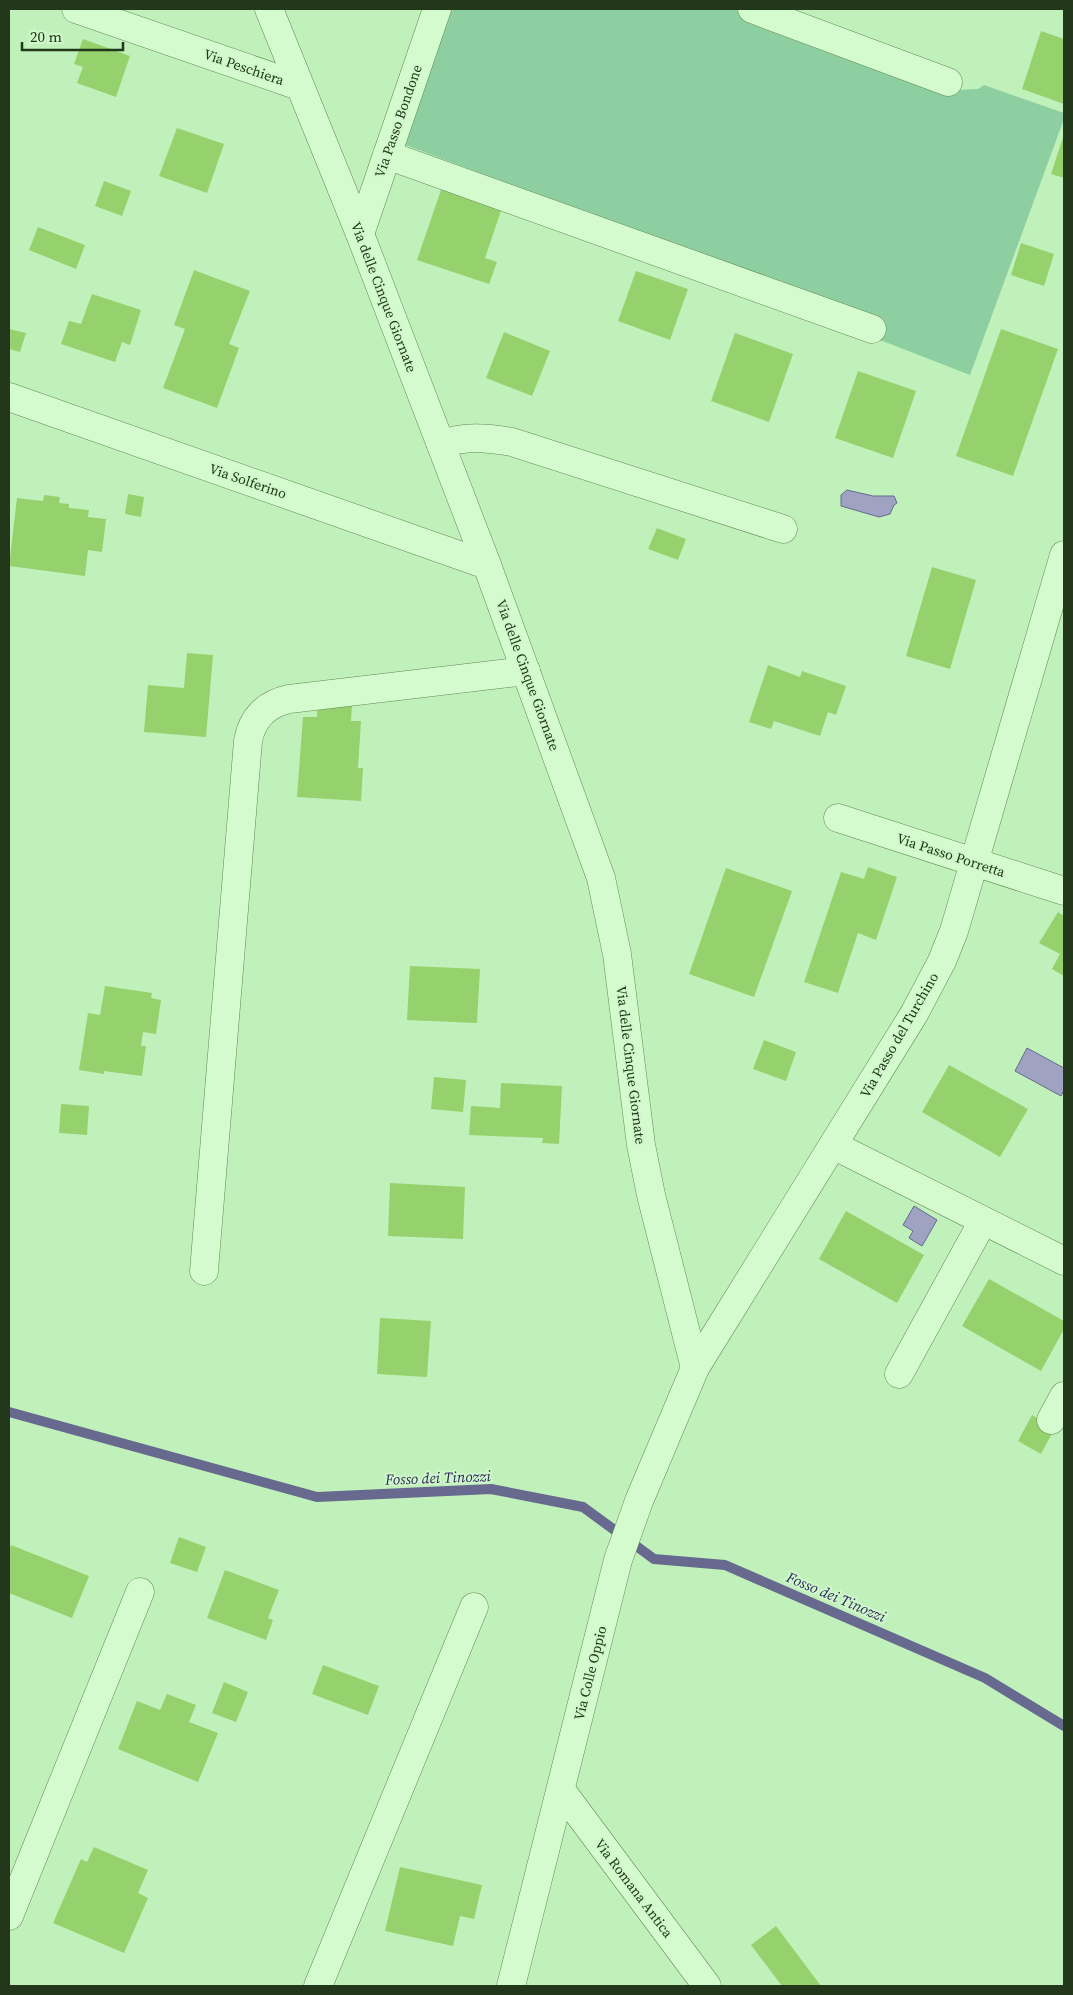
<svg xmlns="http://www.w3.org/2000/svg" width="1073" height="1995" font-family="'Source Serif 4',serif">
<style>
.green{fill:#8ecfa2}
.water{fill:#9fa3c1;stroke:#67698f}
.lines{fill:none;stroke-linecap:round;stroke-linejoin:round}
.stream{stroke:#67698f;stroke-width:10}
.building{fill:#95d26d}
.street-casing{stroke:#638954;stroke-width:29}
.street{stroke:#d3fbce;stroke-width:28}
.labels{text-anchor:middle;stroke-width:4;stroke-linejoin:round;paint-order:stroke}
.street-label{font-size:14px;fill:#23371a;stroke:#cff8cb}
.water-label{font-size:15px;font-style:italic;fill:#2e2858;stroke:#cff8cb}
</style>
<rect width="100%" height="100%" fill="#c1f1bb"/>
<polygon class="green" points="444,9 734,9 828,45 957,90 978,89 984,85 1064,113 1064,119 970,375 880,340 886,325 400,143"/>
<g class="water">
<polygon points="847,490 873,496 894,496 897,503 894,505 890,514 879,517 841,506 841,495"/>
<polygon points="1027,1048 1064,1068 1064,1090 1061,1096 1015,1071"/>
<polygon points="914,1206 937,1220 922,1246 909,1238 913,1231 903,1225"/>
</g>
<g class="lines">
<polyline class="stream" points="9,1412 317,1497 491,1489 583,1507 654,1559 725,1565 985,1678 1064,1726"/>
</g>
<g class="building">
<polygon points="1041,31 1064,39 1064,104 1022,89"/>
<polygon points="83,39 130,56 116,97 77,83 83,67 74,64"/>
<polygon points="177,128 224,144 207,193 159,176"/>
<polygon points="1064,134 1064,178 1051,174"/>
<polygon points="104,181 131,191 122,216 95,206"/>
<polygon points="442,187 502,208 485,258 497,262 489,284 417,260"/>
<polygon points="38,227 85,245 76,269 29,250"/>
<polygon points="1021,243 1054,254 1044,286 1011,275"/>
<polygon points="194,270 250,291 229,344 239,348 217,408 163,388 185,329 174,325"/>
<polygon points="636,271 688,289 670,340 618,321"/>
<polygon points="92,294 141,310 130,345 122,342 115,362 61,344 69,321 81,324"/>
<polygon points="9,329 26,333 20,352 9,349"/>
<polygon points="1001,329 1058,349 1013,476 956,456"/>
<polygon points="504,332 550,351 532,396 486,378"/>
<polygon points="735,333 793,354 769,422 711,401"/>
<polygon points="858,371 916,391 893,458 835,438"/>
<polygon points="128,494 144,497 141,517 125,514"/>
<polygon points="44,495 60,497 59,503 69,504 69,508 89,510 88,517 106,519 102,552 88,550 85,576 9,566 17,498 43,501"/>
<polygon points="657,528 686,539 678,560 648,549"/>
<polygon points="932,567 976,580 950,669 906,656"/>
<polygon points="187,653 213,655 206,737 144,732 148,685 184,688"/>
<polygon points="768,665 800,677 802,671 846,686 836,715 828,712 820,736 774,721 771,729 749,722"/>
<polygon points="318,702 352,705 351,721 361,721 358,768 363,768 361,801 297,797 303,717 317,717"/>
<polygon points="868,867 897,877 876,940 858,933 838,993 804,982 841,872 864,879"/>
<polygon points="726,868 792,891 754,997 689,974"/>
<polygon points="1058,912 1064,916 1064,976 1052,969 1060,954 1039,943"/>
<polygon points="410,966 480,969 477,1023 407,1020"/>
<polygon points="105,986 152,993 151,998 161,1000 156,1034 143,1032 141,1046 146,1046 142,1076 104,1071 104,1074 79,1070 88,1013 100,1015"/>
<polygon points="764,1040 796,1052 786,1081 753,1069"/>
<polygon points="949,1065 1028,1109 1000,1157 922,1112"/>
<polygon points="434,1077 466,1080 463,1112 431,1109"/>
<polygon points="501,1083 562,1086 559,1144 542,1143 543,1138 469,1135 471,1106 500,1108"/>
<polygon points="61,1104 89,1106 87,1135 59,1133"/>
<polygon points="390,1183 465,1187 463,1239 388,1236"/>
<polygon points="846,1211 924,1255 897,1303 819,1259"/>
<polygon points="989,1279 1064,1321 1064,1329 1041,1371 962,1326"/>
<polygon points="380,1318 431,1321 427,1377 377,1374"/>
<polygon points="1032,1415 1055,1428 1041,1454 1018,1441"/>
<polygon points="179,1537 206,1547 197,1572 170,1563"/>
<polygon points="11,1545 89,1576 72,1618 9,1593 9,1551"/>
<polygon points="225,1570 279,1590 268,1618 273,1620 266,1640 207,1618"/>
<polygon points="323,1665 379,1686 368,1715 312,1694"/>
<polygon points="224,1682 248,1692 236,1722 212,1713"/>
<polygon points="167,1694 196,1705 189,1722 218,1733 198,1782 118,1749 137,1701 160,1710"/>
<polygon points="94,1847 148,1870 138,1893 148,1898 124,1953 53,1923 81,1859 87,1862"/>
<polygon points="400,1867 482,1885 474,1919 460,1916 453,1946 385,1931"/>
<polygon points="776,1926 821,1986 782,1986 751,1945"/>
</g>
<g class="lines">
<defs>
<g id="street">
<polyline points="76,9 299,86"/>
<polyline points="269,9 360,234 487,565 601,878 617,954 641,1145 651,1195 695,1368"/>
<polyline points="752,9 948,82"/>
<polyline points="387,155 872,329"/>
<polyline points="360,234 437,9"/>
<polyline points="9,397 487,565"/>
<path d="M441,445C463,435 489,438 512,442L783,529"/>
<polyline points="838,818 1064,891"/>
<polyline points="833,1145 1064,1261"/>
<path d="M204,1271L248,741C252,718 266,704 289,699L526,671"/>
<polyline points="899,1374 983,1221"/>
<polyline points="1051,1420 1064,1396"/>
<polyline points="561,1790 707,1986"/>
<polyline points="9,1916 140,1592"/>
<polyline points="318,1986 474,1607"/>
<polyline points="511,1986 618,1560 639,1501 695,1368 914,1014 942,961 954,931 1064,555"/>
</g>
</defs>
<use href="#street" class="street-casing"/>
<use href="#street" class="street"/>
</g>
<g class="labels">
<g class="street-label">
<text transform="translate(244 67) rotate(19)" y="5">Via Peschiera</text>
<text transform="translate(398 121) rotate(-71)" y="5">Via Passo Bondone</text>
<text transform="translate(384 297) rotate(69)" y="5">Via delle Cinque Giornate</text>
<text transform="translate(248 481) rotate(19)" y="5">Via Solferino</text>
<text transform="translate(528 675) rotate(70)" y="5">Via delle Cinque Giornate</text>
<text transform="translate(951 855) rotate(18)" y="5">Via Passo Porretta</text>
<text transform="translate(899 1035) rotate(-60)" y="5">Via Passo del Turchino</text>
<text transform="translate(631 1065) rotate(83)" y="5">Via delle Cinque Giornate</text>
<text transform="translate(590 1673) rotate(-76)" y="5">Via Colle Oppio</text>
<text transform="translate(634 1888) rotate(53)" y="5">Via Romana Antica</text>
</g>
<g class="water-label">
<text transform="translate(438 1478) rotate(-2)" y="5">Fosso dei Tinozzi</text>
<text transform="translate(836 1597) rotate(23)" y="5">Fosso dei Tinozzi</text>
</g>
</g>
<rect width="1073" height="1995" fill="none" stroke="#23371a" stroke-width="20"/>
<path d="M22 42v8h101v-8" fill="none" stroke="#23371a" stroke-width="2.5"/>
<text x="30" y="42" font-size="15" fill="#23371a" stroke="#cff8cb" stroke-width="4" paint-order="stroke">20 m</text>
</svg>
